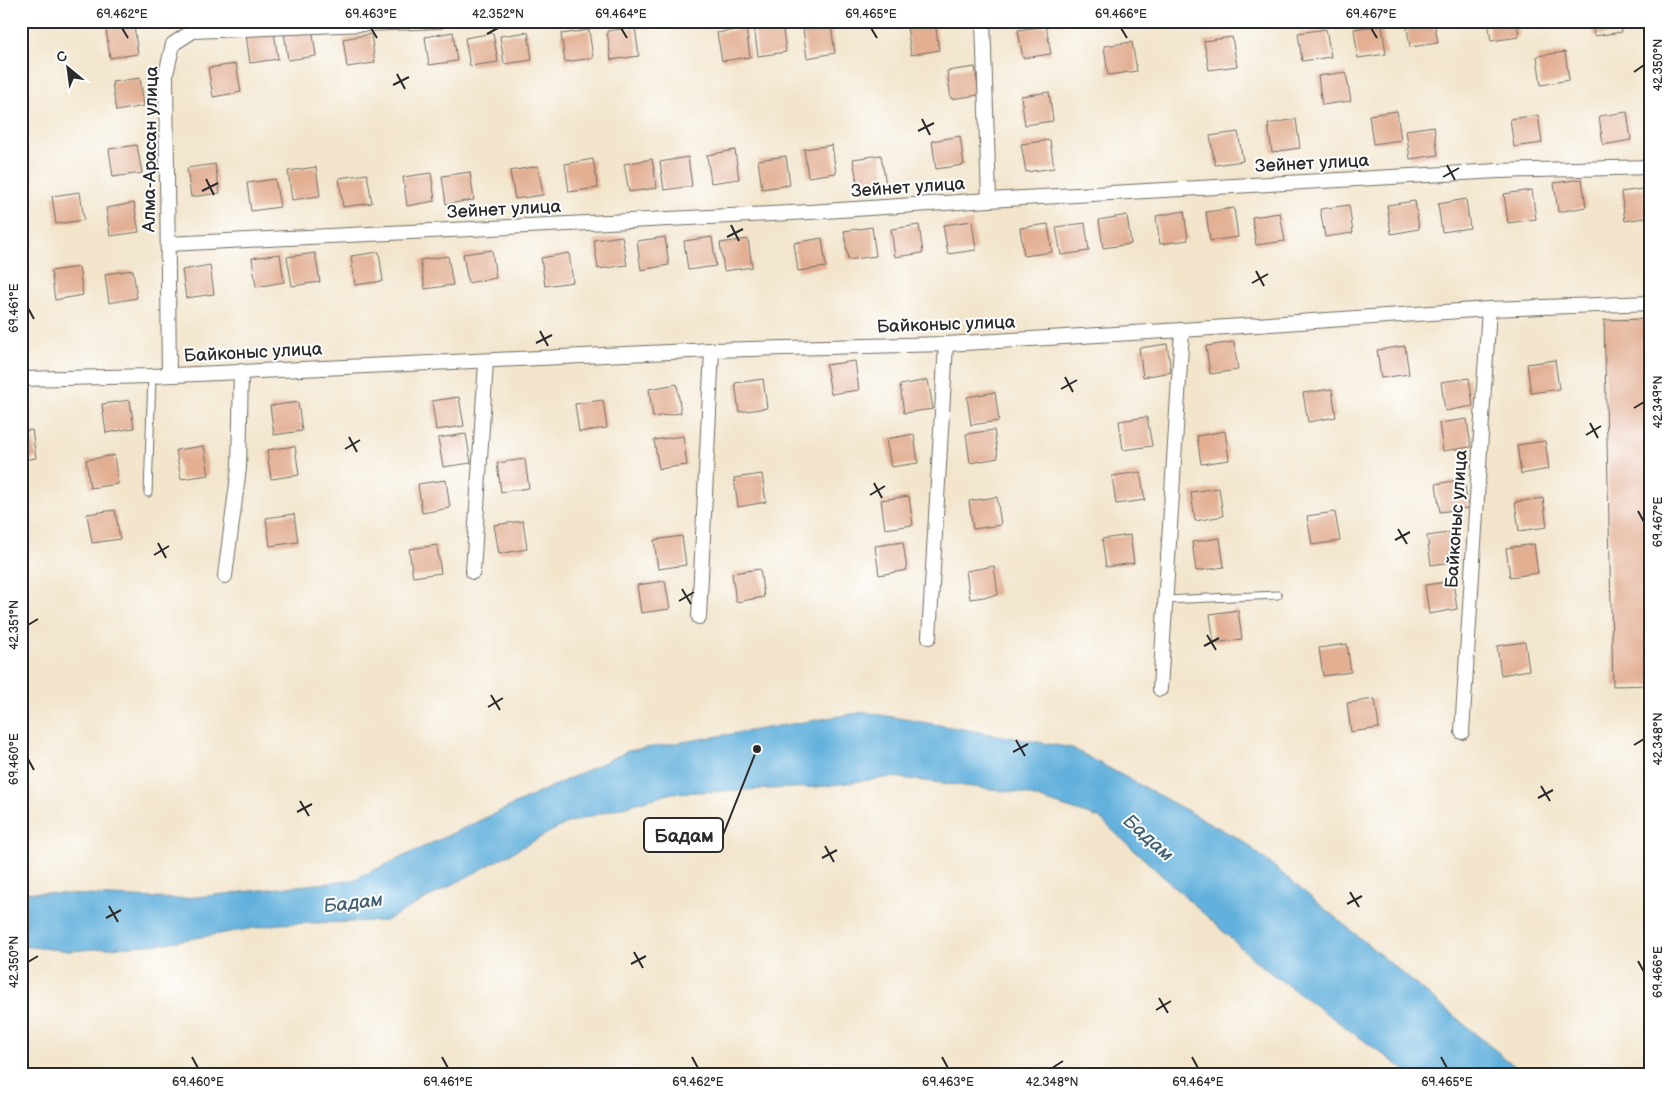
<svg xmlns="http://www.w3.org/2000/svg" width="1672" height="1095" font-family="'Balsamiq Sans',sans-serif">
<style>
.water{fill:#62b0dc;stroke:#466e84}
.building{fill:#e2af93}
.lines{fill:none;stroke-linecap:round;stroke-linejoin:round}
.service-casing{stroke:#716c63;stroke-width:9}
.minor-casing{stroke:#716c63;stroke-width:16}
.service{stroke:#fff;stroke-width:7}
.minor{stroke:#fff;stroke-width:14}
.ticks{fill:none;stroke:#2b2b2b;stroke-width:2}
.labels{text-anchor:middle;stroke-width:4;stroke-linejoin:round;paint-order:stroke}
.street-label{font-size:18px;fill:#2b2b2b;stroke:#fff}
.water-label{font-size:19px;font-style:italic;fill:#416072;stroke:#fff}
.leader{fill:none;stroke:#2b2b2b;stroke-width:2}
.callout-dot{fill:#2b2b2b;stroke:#fff;stroke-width:2}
.callout{fill:#fff;stroke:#2b2b2b;stroke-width:2}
.callout-label{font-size:19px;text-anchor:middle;font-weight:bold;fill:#2b2b2b}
.neatline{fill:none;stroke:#2b2b2b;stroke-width:2}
.ticks-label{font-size:12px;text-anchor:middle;fill:#2b2b2b}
</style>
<rect width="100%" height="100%" fill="#fff"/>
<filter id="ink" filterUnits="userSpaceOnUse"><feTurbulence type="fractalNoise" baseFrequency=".02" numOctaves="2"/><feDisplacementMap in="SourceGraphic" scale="10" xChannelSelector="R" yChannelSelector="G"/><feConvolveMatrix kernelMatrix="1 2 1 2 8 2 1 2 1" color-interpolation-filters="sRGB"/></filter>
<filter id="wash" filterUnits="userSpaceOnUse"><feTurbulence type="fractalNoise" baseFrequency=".0096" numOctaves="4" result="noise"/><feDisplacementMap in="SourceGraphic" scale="20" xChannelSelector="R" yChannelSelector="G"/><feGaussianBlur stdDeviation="1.12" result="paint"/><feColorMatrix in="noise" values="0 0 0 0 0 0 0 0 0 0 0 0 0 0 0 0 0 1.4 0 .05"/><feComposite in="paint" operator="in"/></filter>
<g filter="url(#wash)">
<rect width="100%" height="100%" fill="#f2e5cc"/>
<polygon class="water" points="864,712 1072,748 1243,841 1524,1074 1410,1074 1261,966 1099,818 1022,793 892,777 817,787 672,793 567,823 385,921 278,924 160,944 69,951 21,946 21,892 178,899 353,880 628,751"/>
<g id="blocks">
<g class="building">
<polygon points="1406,21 1434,21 1438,43 1410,47"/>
<polygon points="1488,21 1517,21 1519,37 1491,41"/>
<polygon points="1592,21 1620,21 1622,32 1594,36"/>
<polygon points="935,22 939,50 911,55 907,26"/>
<polygon points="782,23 786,52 758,56 754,27"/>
<polygon points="134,25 138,54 110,58 106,29"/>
<polygon points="831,25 835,53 807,58 803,29"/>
<polygon points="1382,25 1386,54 1358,58 1354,29"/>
<polygon points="1046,26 1051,54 1023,58 1018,30"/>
<polygon points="312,27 316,56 288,60 284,32"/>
<polygon points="635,27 639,56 611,60 607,31"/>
<polygon points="746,28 750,57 722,61 717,33"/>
<polygon points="1326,29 1331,57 1302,61 1298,33"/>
<polygon points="589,30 593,58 565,62 561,34"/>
<polygon points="274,31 278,59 250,63 246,35"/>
<polygon points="453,32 457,61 429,65 425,37"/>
<polygon points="528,32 532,60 504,64 500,36"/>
<polygon points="493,33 498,62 470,66 465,38"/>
<polygon points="371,34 375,63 347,67 343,39"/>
<polygon points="1232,37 1237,66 1209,70 1204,41"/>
<polygon points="1132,42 1137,71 1108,75 1104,46"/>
<polygon points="1565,52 1569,80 1541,85 1537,56"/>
<polygon points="236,64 241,92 213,97 208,68"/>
<polygon points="975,67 979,95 951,99 947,71"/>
<polygon points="1346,72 1351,101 1322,105 1318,76"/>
<polygon points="140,78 144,106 116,111 112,82"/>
<polygon points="1049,92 1053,121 1025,125 1021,96"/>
<polygon points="1397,111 1401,140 1373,144 1369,115"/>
<polygon points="1627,112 1631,140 1603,145 1599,116"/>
<polygon points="1538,115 1542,143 1514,147 1510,119"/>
<polygon points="1296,119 1300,148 1272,152 1268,124"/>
<polygon points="1434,126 1438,155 1410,159 1406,130"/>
<polygon points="1238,132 1243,161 1215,165 1210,136"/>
<polygon points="960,136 964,165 936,169 932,141"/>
<polygon points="1050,140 1054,168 1026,172 1021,144"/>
<polygon points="137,145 142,173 113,177 109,149"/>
<polygon points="832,145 836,173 808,177 804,149"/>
<polygon points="735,150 739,179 711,183 707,155"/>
<polygon points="881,155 886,184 858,188 853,159"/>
<polygon points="786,156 790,185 762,189 758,160"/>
<polygon points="688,157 692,186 664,190 660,162"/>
<polygon points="593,159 598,188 569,192 565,164"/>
<polygon points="652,159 657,188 629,192 624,164"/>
<polygon points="215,164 220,193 191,197 187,168"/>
<polygon points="538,166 543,195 515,199 510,171"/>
<polygon points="316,167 320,196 292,200 288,171"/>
<polygon points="23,168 27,197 21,198 21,169"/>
<polygon points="470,172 474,200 446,204 442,176"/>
<polygon points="431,173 435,201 407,206 403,177"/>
<polygon points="367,174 372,203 343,207 339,178"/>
<polygon points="275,179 280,207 251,211 247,183"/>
<polygon points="1582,179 1586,207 1558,212 1554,183"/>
<polygon points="1649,188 1651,217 1625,221 1621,192"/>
<polygon points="1532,190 1536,219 1508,223 1504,194"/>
<polygon points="80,192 84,220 56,224 52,196"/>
<polygon points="1466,199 1470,228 1442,232 1438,204"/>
<polygon points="1415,201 1419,229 1391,234 1387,205"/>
<polygon points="134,203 139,232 110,236 106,208"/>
<polygon points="1349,205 1353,233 1325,237 1320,209"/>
<polygon points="1234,208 1238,237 1210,241 1206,212"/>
<polygon points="1184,211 1188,240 1160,244 1156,216"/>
<polygon points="1280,213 1285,241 1256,245 1252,217"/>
<polygon points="1127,215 1131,244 1103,248 1099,220"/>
<polygon points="972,221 976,250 948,254 943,225"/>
<polygon points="1085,223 1089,251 1061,255 1056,227"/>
<polygon points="1048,224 1052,252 1024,256 1020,228"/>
<polygon points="919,225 923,253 895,257 891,229"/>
<polygon points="872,227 876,256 848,260 844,231"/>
<polygon points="622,236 627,265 598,269 594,240"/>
<polygon points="665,237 669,265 641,270 637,241"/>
<polygon points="712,237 716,266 688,270 684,241"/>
<polygon points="822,238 826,267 798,271 794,243"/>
<polygon points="748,239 752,267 724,271 720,243"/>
<polygon points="492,250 496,278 468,283 463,254"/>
<polygon points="379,252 383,281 355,285 351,256"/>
<polygon points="315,253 320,282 292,286 287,257"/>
<polygon points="569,253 573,282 545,286 541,258"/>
<polygon points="280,254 284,282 256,287 252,258"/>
<polygon points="448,256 453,285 425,289 420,260"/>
<polygon points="210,265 214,294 186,298 182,270"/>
<polygon points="79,267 83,295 55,300 51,271"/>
<polygon points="133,270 137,298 109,303 105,274"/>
<polygon points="1651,319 1651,685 1613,686 1604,320"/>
<polygon points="1234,342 1238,370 1210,374 1206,346"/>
<polygon points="1167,344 1171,372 1143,377 1139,348"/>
<polygon points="1405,346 1409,374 1381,378 1377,350"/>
<polygon points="1555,360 1559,389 1531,393 1527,364"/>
<polygon points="855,361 859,390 831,394 826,365"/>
<polygon points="1469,378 1473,406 1445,411 1441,382"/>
<polygon points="763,379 767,408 739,412 735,383"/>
<polygon points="928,380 933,409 904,413 900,385"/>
<polygon points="677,384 681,413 653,417 649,389"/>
<polygon points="1332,389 1336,417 1308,422 1303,393"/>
<polygon points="995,392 999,421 971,425 967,397"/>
<polygon points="459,397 464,426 436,430 432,401"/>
<polygon points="130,400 134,428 106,433 102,404"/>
<polygon points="603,400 607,428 579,432 575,404"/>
<polygon points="298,402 302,431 274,435 270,406"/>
<polygon points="1147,417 1152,446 1123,450 1119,421"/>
<polygon points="1467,419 1471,447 1443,451 1439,423"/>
<polygon points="32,430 36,458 21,460 21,431"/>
<polygon points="994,430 998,458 970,463 966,434"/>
<polygon points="1225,431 1229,460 1201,464 1197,436"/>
<polygon points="466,434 471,463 443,467 438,438"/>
<polygon points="914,434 918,463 891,467 886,439"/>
<polygon points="683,436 687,465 659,469 654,440"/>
<polygon points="1545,441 1549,469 1521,474 1517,445"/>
<polygon points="204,446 209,475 181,479 176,450"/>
<polygon points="295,446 299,475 271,479 267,450"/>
<polygon points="114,455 118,484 90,488 86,460"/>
<polygon points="525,459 529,488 501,492 497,463"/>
<polygon points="1140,472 1145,500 1116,504 1112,476"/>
<polygon points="762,474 766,502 738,507 734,478"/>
<polygon points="1464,479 1468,508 1440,512 1436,484"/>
<polygon points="446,480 450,508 422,513 418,484"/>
<polygon points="1219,488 1223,516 1195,521 1191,492"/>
<polygon points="909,496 913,525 885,529 881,500"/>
<polygon points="997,497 1001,525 973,529 969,501"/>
<polygon points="1543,498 1547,527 1519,531 1515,502"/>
<polygon points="115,510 120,539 92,543 87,514"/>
<polygon points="1335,512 1340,541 1312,545 1307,516"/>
<polygon points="294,514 298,542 270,546 266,518"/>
<polygon points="523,521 527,549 499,554 494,525"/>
<polygon points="1455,532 1459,561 1431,565 1427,536"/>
<polygon points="1130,535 1134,563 1106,567 1102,539"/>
<polygon points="682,536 686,565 658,569 654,540"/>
<polygon points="1220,538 1224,567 1196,571 1192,542"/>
<polygon points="903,542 907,570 879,575 875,546"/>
<polygon points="1534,544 1538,573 1510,577 1506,548"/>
<polygon points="437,545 441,573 413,577 409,549"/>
<polygon points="994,566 998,595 970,599 966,571"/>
<polygon points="760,569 764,597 736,602 732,573"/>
<polygon points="665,581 670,609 641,613 637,585"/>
<polygon points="1453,581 1457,609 1429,614 1425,585"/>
<polygon points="1238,610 1242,639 1214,643 1210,614"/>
<polygon points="1525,642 1529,670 1501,675 1497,646"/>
<polygon points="1347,644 1351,672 1323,676 1319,648"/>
<polygon points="1375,699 1379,728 1351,732 1347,703"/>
</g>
</g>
</g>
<g filter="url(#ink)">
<use href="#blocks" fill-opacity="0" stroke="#716c63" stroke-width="1"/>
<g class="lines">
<defs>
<g id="service">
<polyline points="148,493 152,376"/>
<polyline points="1165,600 1278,595"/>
</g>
<g id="minor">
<polyline points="983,21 989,200"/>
<polyline points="168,244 810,212 989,200 1498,171 1651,167"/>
<polyline points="169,375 166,74 173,44 193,31 440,21"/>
<polyline points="21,379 152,376 712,350 946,344 1182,330 1489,309 1651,303"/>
<polyline points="473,572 486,362"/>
<polyline points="225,576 239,468 241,371"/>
<polyline points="699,617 712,350"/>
<polyline points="929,637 946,344"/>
<polyline points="1160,689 1182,330"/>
<polyline points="1462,732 1489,309"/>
</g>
</defs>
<use href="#service" class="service-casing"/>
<use href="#minor" class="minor-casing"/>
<use href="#service" class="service"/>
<use href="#minor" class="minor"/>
</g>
</g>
<path class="ticks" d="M122,28L128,38M371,28L377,38M621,28L627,38M871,28L877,38M1121,28L1127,38M1371,28L1377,38M487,34L498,28M1634,72L1644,65M397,74L405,89M393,85L409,77M922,119L930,135M918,131L934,123M1447,165L1455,180M1443,177L1459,168M206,179L214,195M202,191L218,183M731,225L739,241M727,237L743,229M1256,271L1264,286M1252,283L1268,274M28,308L34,319M540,331L548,346M536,343L552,335M1065,377L1073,392M1061,389L1077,380M1634,408L1644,402M1590,423L1598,438M1586,435L1601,426M349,437L357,452M345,449L360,440M874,483L882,498M870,495L885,486M1638,511L1644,522M1398,529L1407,544M1395,540L1410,532M158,543L166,558M154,555L169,546M682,589L691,604M679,601L694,592M28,625L38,619M1207,635L1216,650M1204,646L1219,638M491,695L500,710M488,707L503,698M1016,740L1025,756M1634,745L1644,739M1013,752L1028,744M28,759L34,770M1541,786L1550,801M1538,798L1553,790M300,801L309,816M297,812L312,804M825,846L834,862M822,858L837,850M1350,892L1359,907M1347,904L1362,896M109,906L118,922M106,918L121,910M634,952L643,968M1638,961L1644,972M28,962L38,956M631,964L646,956M1159,998L1168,1013M1156,1010L1171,1001M192,1057L198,1068M442,1057L448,1068M692,1057L698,1068M942,1057L948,1068M1192,1057L1198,1068M1441,1057L1447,1068M1052,1068L1063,1061"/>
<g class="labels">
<g class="street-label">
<text transform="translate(150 149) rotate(-89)" y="6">Алма-Арасан улица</text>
<text transform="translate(1312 163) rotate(-3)" y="6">Зейнет улица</text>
<text transform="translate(908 187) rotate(-4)" y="6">Зейнет улица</text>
<text transform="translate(504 209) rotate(-3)" y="6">Зейнет улица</text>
<text transform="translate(946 324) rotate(-2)" y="6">Байконыс улица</text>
<text transform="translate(253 352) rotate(-3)" y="6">Байконыс улица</text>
<text transform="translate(1456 519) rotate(-86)" y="6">Байконыс улица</text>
</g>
<g class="water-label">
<text transform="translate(1149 837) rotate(42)" y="7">Бадам</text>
<text transform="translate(353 902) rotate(-7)" y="7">Бадам</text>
</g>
</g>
<path class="leader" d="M757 749L723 835"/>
<circle class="callout-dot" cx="757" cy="749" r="5"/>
<rect class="callout" x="644" y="818" width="79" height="34" rx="5"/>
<g class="callout-label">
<text x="684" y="842">Бадам</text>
</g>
<rect width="1672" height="1095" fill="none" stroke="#fff" stroke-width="55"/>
<g transform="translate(68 68) rotate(331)" stroke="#ffffff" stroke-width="4" paint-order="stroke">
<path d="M0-4L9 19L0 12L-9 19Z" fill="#2b2b2b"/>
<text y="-8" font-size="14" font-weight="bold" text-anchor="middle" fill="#2b2b2b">С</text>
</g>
<rect x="28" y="28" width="1616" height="1040" class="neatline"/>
<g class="ticks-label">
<text x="122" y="18">69.462°E</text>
<text x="371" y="18">69.463°E</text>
<text x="498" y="18">42.352°N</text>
<text x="621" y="18">69.464°E</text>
<text x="871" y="18">69.465°E</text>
<text x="1121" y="18">69.466°E</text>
<text x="1371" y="18">69.467°E</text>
<text transform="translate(1658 65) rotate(-90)" y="4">42.350°N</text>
<text transform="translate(14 308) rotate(-90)" y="4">69.461°E</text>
<text transform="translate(1658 402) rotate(-90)" y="4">42.349°N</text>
<text transform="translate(1658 522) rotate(-90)" y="4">69.467°E</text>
<text transform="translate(14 625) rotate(-90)" y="4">42.351°N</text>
<text transform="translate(1658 739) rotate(-90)" y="4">42.348°N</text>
<text transform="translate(14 759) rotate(-90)" y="4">69.460°E</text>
<text transform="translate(14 962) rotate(-90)" y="4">42.350°N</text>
<text transform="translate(1658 972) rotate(-90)" y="4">69.466°E</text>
<text x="198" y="1086">69.460°E</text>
<text x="448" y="1086">69.461°E</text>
<text x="698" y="1086">69.462°E</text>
<text x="948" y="1086">69.463°E</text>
<text x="1052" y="1086">42.348°N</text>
<text x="1198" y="1086">69.464°E</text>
<text x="1447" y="1086">69.465°E</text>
</g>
</svg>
